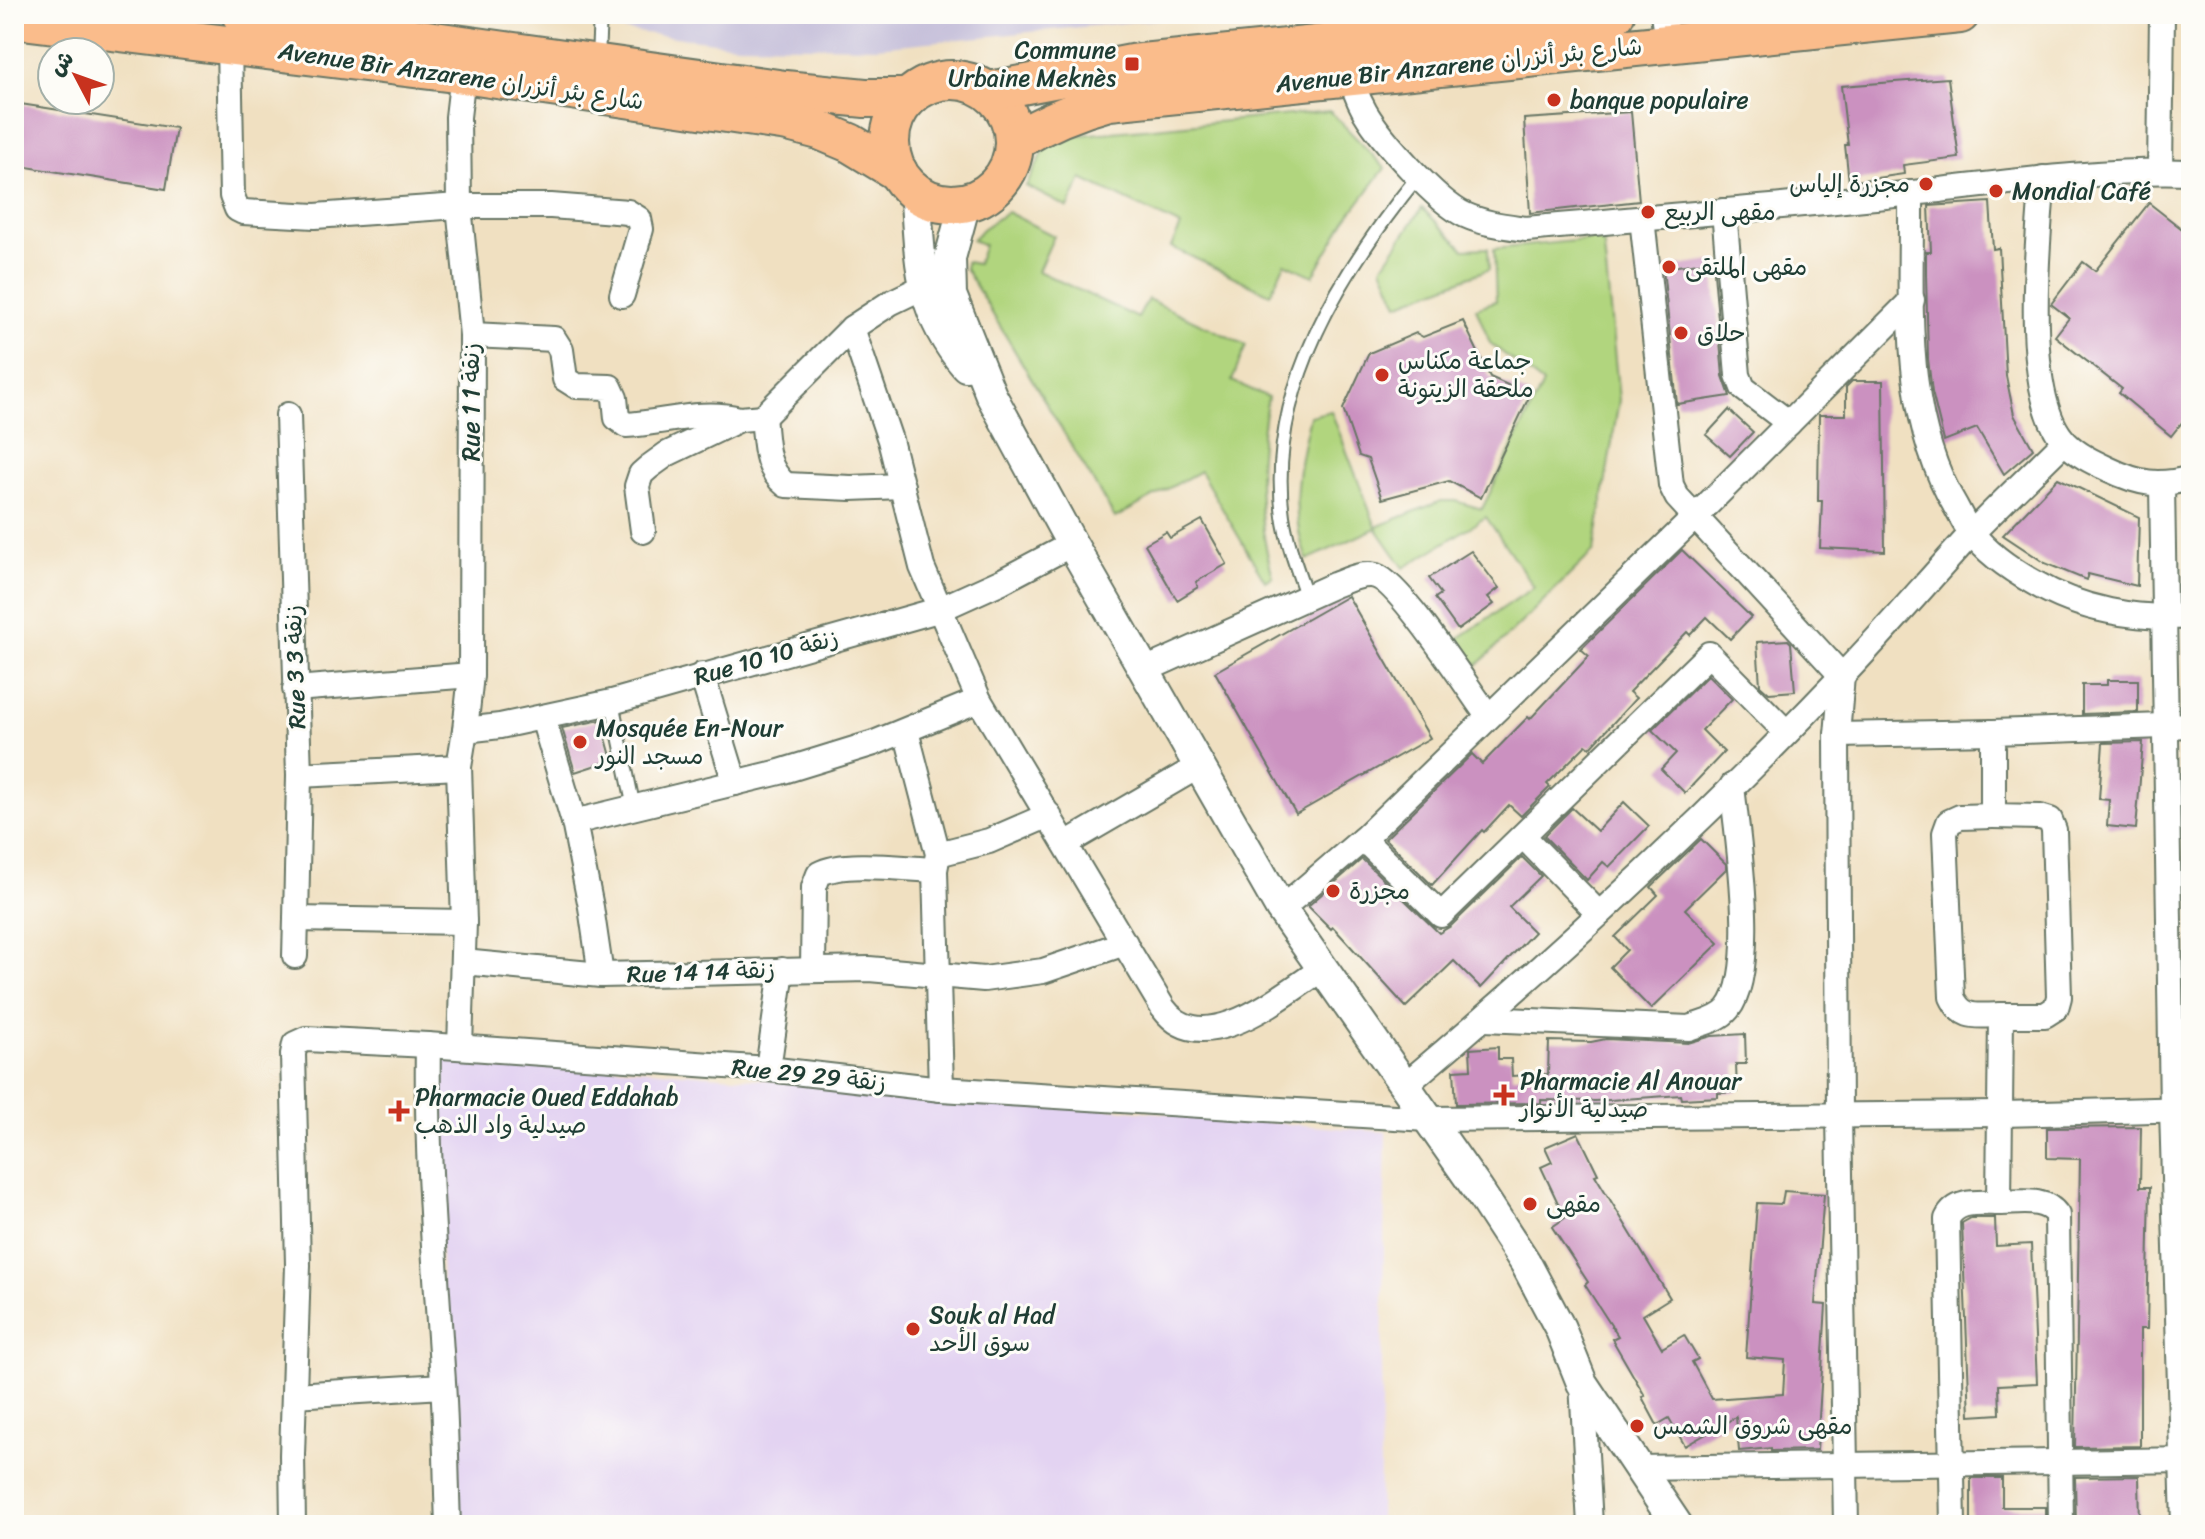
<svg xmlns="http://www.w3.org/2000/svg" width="2205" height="1539" font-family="Sriracha,'Playpen Sans Arabic',sans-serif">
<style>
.built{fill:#e3d3f2}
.industrial{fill:#c6c0da}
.green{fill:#b1d57e;stroke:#688959;stroke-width:2}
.building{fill:#cb91c0}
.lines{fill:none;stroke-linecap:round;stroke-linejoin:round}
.service-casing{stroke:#687665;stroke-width:16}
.minor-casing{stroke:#687665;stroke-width:28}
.tertiary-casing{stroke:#687665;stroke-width:34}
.primary-casing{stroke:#687665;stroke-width:42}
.service{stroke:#fff;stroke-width:12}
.minor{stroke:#fff;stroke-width:24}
.tertiary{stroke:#fff;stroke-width:30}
.primary{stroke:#fabc8b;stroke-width:38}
.poi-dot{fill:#c8321e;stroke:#fdfcf7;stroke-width:3}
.labels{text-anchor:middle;stroke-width:6;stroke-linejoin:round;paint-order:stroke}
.poi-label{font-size:24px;fill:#1f3d34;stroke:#fdfcf7;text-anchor:start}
.street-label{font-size:24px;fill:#1f3d34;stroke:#fdfcf7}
</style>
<rect width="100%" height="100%" fill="#fdfcf7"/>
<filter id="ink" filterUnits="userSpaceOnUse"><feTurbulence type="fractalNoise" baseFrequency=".0125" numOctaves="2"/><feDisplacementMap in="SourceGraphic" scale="16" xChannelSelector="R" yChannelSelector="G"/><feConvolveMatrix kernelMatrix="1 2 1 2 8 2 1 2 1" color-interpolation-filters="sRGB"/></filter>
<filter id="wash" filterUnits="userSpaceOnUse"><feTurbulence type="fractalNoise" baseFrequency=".006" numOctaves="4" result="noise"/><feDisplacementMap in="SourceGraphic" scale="32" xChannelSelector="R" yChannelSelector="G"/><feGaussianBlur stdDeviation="1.8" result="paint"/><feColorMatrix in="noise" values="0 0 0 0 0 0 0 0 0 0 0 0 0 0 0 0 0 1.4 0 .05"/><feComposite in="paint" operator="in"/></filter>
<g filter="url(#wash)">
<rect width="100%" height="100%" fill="#f0e0c1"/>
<polygon class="built" points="435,1052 1386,1132 1379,1525 449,1525"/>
<polygon class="industrial" points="497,14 1216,14 877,47 737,45"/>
<g class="green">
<polygon points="1330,111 1385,168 1345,221 1313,276 1285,263 1270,294 1171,247 1181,226 1082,179 1068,208 1026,186 1051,138"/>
<polygon points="1422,208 1464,249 1488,248 1489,269 1398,304 1382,267"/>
<path d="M1007,212L1054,236L1038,271L1138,318L1148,299L1246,345L1232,381L1268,397C1255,459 1256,516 1273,577L1265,581L1200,471L1115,518L965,268L966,262L977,264L984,245L972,240L982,229Z"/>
<path d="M1603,238L1619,400L1594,551L1477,666L1456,640L1534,587L1486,517L1404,568L1376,528L1307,560C1288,512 1298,465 1310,416L1331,411L1376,527L1441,501H1455L1482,509L1543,384L1490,343L1476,308L1496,301L1494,249Z"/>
</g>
<g id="blocks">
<g class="building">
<polygon points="1948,78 1959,158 1903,165 1904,174 1849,182 1845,145 1848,145 1841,86"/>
<polygon points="14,103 176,128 166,189 14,165"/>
<polygon points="1631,112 1639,201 1530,213 1524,119"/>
<polygon points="1990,202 1993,249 1999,248 2006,376 2014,415 2033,449 2004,474 1977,428 1944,441 1932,392 1928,359 1926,273 1926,252 1931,252 1929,206"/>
<polygon points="2149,203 2191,236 2191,411 2171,436 2119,393 2122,389 2055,336 2069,318 2051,304 2083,262 2095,271"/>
<polygon points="1713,261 1723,376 1730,396 1677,404 1663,268"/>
<polygon points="1463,321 1490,377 1530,395 1481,498 1449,481 1382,499 1368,459 1359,456 1343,409 1369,353 1416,333 1423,337"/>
<polygon points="1852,381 1883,381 1885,551 1820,548 1822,501 1818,501 1819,415 1846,415 1846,387"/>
<polygon points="1729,410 1753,432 1730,456 1706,435"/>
<polygon points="2058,478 2139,517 2137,586 2088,574 2086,580 2045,563 2003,535"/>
<polygon points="1202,520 1227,564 1196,582 1198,587 1177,600 1145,544 1166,532 1170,538"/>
<polygon points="1682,550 1751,617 1730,639 1707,617 1690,635 1687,632 1629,692 1636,698 1590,748 1586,745 1547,784 1550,787 1521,816 1509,805 1484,832 1482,830 1432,885 1385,839 1472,754 1482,764 1528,717 1530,719 1589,656 1581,649"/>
<polygon points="1471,551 1499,588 1488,597 1494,604 1458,630 1435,598 1441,594 1429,578"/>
<polygon points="1348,596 1430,738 1296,814 1215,672"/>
<polygon points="1788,640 1791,643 1795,691 1769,693 1760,685 1757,642"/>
<polygon points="1708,675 1732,699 1702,730 1724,752 1685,793 1661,769 1676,753 1652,730"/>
<polygon points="2107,680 2138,680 2138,712 2082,714 2082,685 2107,685"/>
<polygon points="601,720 612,760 575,772 562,728"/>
<polygon points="2143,742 2136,829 2107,826 2109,800 2099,799 2103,743"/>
<polygon points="1624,802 1649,826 1609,867 1603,862 1587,880 1544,836 1572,808 1597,831"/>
<polygon points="1701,839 1726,864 1726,869 1685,909 1719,943 1651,1009 1610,967 1627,950 1615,937 1658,895 1651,887"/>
<polygon points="1522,857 1541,876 1509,907 1534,932 1481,988 1454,961 1406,1007 1333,927 1331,929 1308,906 1362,859 1439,933 1451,926"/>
<polygon points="1745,1034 1746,1064 1736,1064 1737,1092 1718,1093 1718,1097 1682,1099 1681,1095 1595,1101 1541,1100 1541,1103 1456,1104 1454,1070 1471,1069 1470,1049 1498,1047 1498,1059 1511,1059 1512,1076 1548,1074 1549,1041 1591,1042 1606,1039 1688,1043 1712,1036"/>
<polygon points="2141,1127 2140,1187 2150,1187 2147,1329 2140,1329 2140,1446 2075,1447 2080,1159 2047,1158 2047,1128"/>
<polygon points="1578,1133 1598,1174 1595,1175 1670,1298 1643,1315 1662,1348 1684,1335 1698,1359 1692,1362 1712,1399 1783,1394 1785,1360 1746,1357 1757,1203 1782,1204 1784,1191 1824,1194 1815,1304 1826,1305 1817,1450 1771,1451 1771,1448 1739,1451 1736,1417 1685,1446 1669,1418 1657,1425 1642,1397 1645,1396 1612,1339 1618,1336 1585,1285 1588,1282 1552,1227 1565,1218 1541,1167 1552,1162 1545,1147"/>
<polygon points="1971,1218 1995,1218 1996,1246 2031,1244 2037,1383 1999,1385 2000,1414 1970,1416 1962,1223"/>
<polygon points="2139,1476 2140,1525 2076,1525 2075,1477"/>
<polygon points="1971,1478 2002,1478 2002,1507 2046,1507 2046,1525 1971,1525"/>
</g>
</g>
</g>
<g filter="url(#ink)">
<use href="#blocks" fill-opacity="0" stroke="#687665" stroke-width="2"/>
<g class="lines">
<defs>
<g id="service">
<polyline points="598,58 600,14"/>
<path d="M1307,598C1298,571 1287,544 1283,516C1266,389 1343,269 1419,175"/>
<polyline points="612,702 634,808"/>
</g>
<g id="minor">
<polyline points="1663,14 1667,44"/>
<polyline points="229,45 232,196 237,209 243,212 315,216 459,206 551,206 628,212 639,219 641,229 622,295"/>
<path d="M1348,65C1351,80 1357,98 1365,112C1381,139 1437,202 1465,215C1485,224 1505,226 1526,229C1655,217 1784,207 1913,193C2005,183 2098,169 2191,172"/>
<polyline points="463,74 458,117 459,206 472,335 471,675 465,730"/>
<polyline points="2160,171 2162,14"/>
<path d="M2043,178C2038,238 2021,399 2066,443C2078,455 2093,462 2108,469C2139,484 2158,487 2191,478"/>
<path d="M1911,193C1912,298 1900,414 1956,507C1961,516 1965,526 1972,533C1987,553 2012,570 2033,582C2080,610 2137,620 2191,616"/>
<polyline points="1724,211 1738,375 1743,388 1789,423"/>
<polyline points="1642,218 1671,485 1677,497 1842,676 1837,735 1839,1115 1846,1525"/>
<path d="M852,328L890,440L922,567L979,700L1163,1008C1203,1063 1282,995 1322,969"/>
<path d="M472,335L554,339L561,350L565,379L576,386L610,387L615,398L617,418L626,425C664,423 702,409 740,419"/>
<polyline points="288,415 299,775 296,919"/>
<path d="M763,417C766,442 764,468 786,485L851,488L902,486"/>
<polyline points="2162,485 2172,1109 2184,1525"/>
<polyline points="643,531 637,486 641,474 649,467 667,454 740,419 763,417 852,328 890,303 923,287"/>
<path d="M1145,670L1334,585C1346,581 1362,572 1376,576C1401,584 1469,690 1488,716"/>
<polyline points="702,675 735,783"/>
<polyline points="295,689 471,675"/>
<polyline points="543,718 574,822 591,907 601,975"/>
<polyline points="906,731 938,854 935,870 941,1089"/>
<polyline points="1837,735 1993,732"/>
<polyline points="299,775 459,767"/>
<path d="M1993,816L1960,817L1949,822L1945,833L1952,997C1963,1021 1978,1015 2001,1015"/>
<polyline points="574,822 780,772 874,743 979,700"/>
<polyline points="1523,836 1599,914"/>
<polyline points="1363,839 1441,915 1709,654 1786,732"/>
<polyline points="1067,843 1201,765"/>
<polyline points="938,854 989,841 1049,815"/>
<polyline points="1281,909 1363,839 1696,516 1912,300"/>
<polyline points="295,956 296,919 464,922"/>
<polyline points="463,962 601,975 869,969 984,979 1043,971 1125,943"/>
<path d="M813,969L814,887L819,874C844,860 905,869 935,870"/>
<path d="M1484,1019L1689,1028C1702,1023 1719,1020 1728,1009C1759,971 1737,834 1732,786"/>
<path d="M428,1045C426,1153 435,1259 442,1367C446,1419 446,1472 448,1525"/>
<polyline points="460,1047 464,922 459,767 465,730 500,726 612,702 938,610 1002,581 1072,544"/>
<polyline points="768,1069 782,970"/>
<path d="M1404,1086C1557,957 1705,820 1843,675C1886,630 1927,582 1969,536C2000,504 2033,473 2064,442"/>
<path d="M1999,1203C2019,1203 2045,1197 2057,1215L2061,1525"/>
<polyline points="1582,1383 1590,1525"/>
<polyline points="294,1395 443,1386"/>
<polyline points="1637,1468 2191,1460"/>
<polyline points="293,1525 292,1455 298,1265 293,1054 295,1044 306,1039 428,1045 768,1069 941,1089 1427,1119 2002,1114 2191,1109"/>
<path d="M1953,1525L1947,1219C1956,1199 1979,1203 1999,1203L2001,1015H2045L2056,1008L2059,997L2054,830L2050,820L2040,817L1993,816V732L2191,725"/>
</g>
<g id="tertiary">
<path d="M918,194L916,201C920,265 921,314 966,366"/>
<polyline points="965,203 950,258 951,295 991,395 1072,544 1281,909 1478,1190 1525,1262 1560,1328 1582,1383 1677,1525"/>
</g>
<g id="primary">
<polyline points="241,14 785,90 865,98 908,98"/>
<polyline points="14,19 463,74 788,122 819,130 850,143 898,172"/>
<circle cx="952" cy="142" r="62"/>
<polyline points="990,91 1132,64 1615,14"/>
<path d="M1015,141C1045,123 1075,110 1109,101L1960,14"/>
</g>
</defs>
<use href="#service" class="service-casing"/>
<use href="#minor" class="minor-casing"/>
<use href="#tertiary" class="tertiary-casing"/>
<use href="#primary" class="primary-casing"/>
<use href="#service" class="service"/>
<use href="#minor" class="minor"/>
<use href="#tertiary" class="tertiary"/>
<use href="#primary" class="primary"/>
</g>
</g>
<g class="poi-dot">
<rect x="1124" y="56" width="16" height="16" rx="4"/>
<circle cx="1554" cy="100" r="8"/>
<circle cx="1926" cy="184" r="8"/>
<circle cx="1996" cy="191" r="8"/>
<circle cx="1648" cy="212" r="8"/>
<circle cx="1669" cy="267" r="8"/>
<circle cx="1681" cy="333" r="8"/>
<circle cx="1382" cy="375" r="8"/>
<circle cx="580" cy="742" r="8"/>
<circle cx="1333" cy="891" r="8"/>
<path d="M1500 1083h8v8h8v8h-8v8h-8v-8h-8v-8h8z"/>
<path d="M395 1099h8v8h8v8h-8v8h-8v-8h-8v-8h8z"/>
<circle cx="1530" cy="1204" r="8"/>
<circle cx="913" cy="1329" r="8"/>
<circle cx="1637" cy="1426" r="8"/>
</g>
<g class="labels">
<g class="poi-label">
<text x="1116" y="58" text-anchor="end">Commune<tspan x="1116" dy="28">Urbaine Meknès</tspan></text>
<text x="1570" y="108">banque populaire</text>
<text x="1910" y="192" text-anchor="end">مجزرة إلياس</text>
<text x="2012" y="199">Mondial Café</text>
<text x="1664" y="220">مقهى الربيع</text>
<text x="1685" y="275">مقهى الملتقى</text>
<text x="1697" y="341">حلاق</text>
<text x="1398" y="369">جماعة مكناس<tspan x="1398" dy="28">ملحقة الزيتونة</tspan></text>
<text x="596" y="736">Mosquée En-Nour<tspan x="596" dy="28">مسجد النور</tspan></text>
<text x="1349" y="899">مجزرة</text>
<text x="1520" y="1089">Pharmacie Al Anouar<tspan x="1520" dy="28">صيدلية الأنوار</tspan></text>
<text x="415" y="1105">Pharmacie Oued Eddahab<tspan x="415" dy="28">صيدلية واد الذهب</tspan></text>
<text x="1546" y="1212">مقهى</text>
<text x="929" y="1323">Souk al Had<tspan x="929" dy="28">سوق الأحد</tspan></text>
<text x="1653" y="1434">مقهى شروق الشمس</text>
</g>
<g class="street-label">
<text transform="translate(1459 65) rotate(-6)" y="8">Avenue Bir Anzarene شارع بئر أنزران</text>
<text transform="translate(461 76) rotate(8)" y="8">Avenue Bir Anzarene شارع بئر أنزران</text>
<text transform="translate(471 402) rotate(-90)" y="8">Rue 1 زنقة 1</text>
<text transform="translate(766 657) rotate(-16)" y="8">Rue 10 زنقة 10</text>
<text transform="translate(295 667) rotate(-92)" y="8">Rue 3 زنقة 3</text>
<text transform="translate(701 972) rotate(-2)" y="8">Rue 14 زنقة 14</text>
<text transform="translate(809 1075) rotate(6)" y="8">Rue 29 زنقة 29</text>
</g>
</g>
<rect width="2205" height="1539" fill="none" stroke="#fdfcf7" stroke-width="48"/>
<g transform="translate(76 76) rotate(311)"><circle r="38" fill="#fdfcf7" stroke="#a4b0a9" stroke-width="2"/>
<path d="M0-6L14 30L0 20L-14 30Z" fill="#c8321e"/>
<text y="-12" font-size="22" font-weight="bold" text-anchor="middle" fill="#1f3d34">ش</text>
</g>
</svg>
